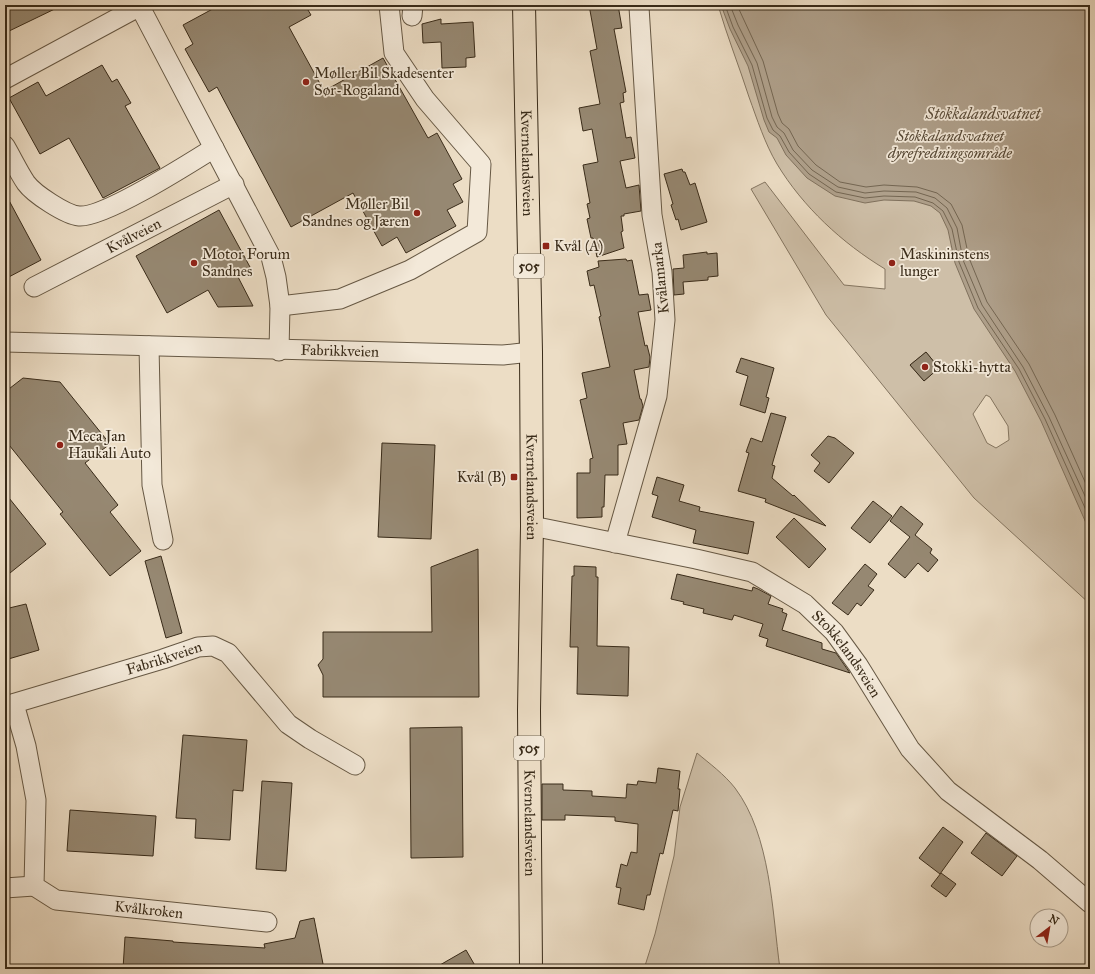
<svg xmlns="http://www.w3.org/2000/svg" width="1095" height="974" font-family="'IM FELL Great Primer',serif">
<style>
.green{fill:#cebfa8;stroke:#847560;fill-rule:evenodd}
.water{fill:#afa08b;stroke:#80715d}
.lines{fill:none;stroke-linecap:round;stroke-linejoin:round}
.shore{stroke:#746652;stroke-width:1}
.building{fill:#968872;stroke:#392b19}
.minor-casing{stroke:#665844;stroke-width:21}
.major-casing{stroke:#392b19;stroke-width:24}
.minor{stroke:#f3e9d9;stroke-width:19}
.major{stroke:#ecddc5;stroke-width:22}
.poi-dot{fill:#8f2418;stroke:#f3e9d9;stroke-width:1.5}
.labels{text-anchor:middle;stroke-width:3.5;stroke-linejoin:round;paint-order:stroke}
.shield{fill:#f3e9d9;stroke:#716453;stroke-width:1}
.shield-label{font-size:14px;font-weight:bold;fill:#392b19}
.poi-label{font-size:15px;fill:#392b19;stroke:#f3e9d9;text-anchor:start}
.park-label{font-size:15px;font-style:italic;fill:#574936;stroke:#f3e9d9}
.street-label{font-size:15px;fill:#392b19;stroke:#f3e9d9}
.water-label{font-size:16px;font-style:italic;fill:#5c4e3b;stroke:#f3e9d9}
</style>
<rect width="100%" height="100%" fill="#ecddc5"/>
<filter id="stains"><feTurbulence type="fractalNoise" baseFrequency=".005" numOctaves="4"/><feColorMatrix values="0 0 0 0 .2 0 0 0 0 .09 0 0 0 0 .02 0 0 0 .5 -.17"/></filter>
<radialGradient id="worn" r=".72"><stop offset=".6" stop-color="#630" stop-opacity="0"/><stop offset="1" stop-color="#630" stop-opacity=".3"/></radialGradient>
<g class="green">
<path d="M718,5H1090V604L974,498L826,315L751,189L765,182L844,285L885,289V269C842,243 803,207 777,164C765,144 757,119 749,97C739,66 727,36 718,5ZM926,352L939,368L924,381L910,365ZM986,395L990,397L1008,426L1009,440L996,448L987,443L973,414Z"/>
<path d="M697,753C710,764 724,774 735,788C771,836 772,911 780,969H644L655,934L674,856L680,807Z"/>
</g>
<polygon class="water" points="721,5 1090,5 1090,532 1041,421 1015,371 974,309 955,263 948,230 940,213 931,206 914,201 884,200 865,203 835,196 807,178 786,155 777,138 769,132 764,120 748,66 730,29"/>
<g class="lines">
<g class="shore">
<polyline points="725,5 733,27 752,65 767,118 773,130 780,136 789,152 809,174 836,192 865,198 884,196 915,197 933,203 943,211 952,229 959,262 978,308 1019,369 1045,419 1090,519"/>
<polyline points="730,5 738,25 757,63 772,117 777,127 784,133 793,150 812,170 838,187 865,193 884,191 916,192 935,198 947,208 957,228 963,260 982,305 1023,367 1049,417 1090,507"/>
<polyline points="737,5 763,61 778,114 782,123 789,129 798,146 816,165 840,182 866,187 884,185 917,187 937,193 951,204 962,225 969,258 987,302 1029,364 1055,415 1090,493"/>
</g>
</g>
<g class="building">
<polygon points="5,5 63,5 5,33"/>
<polygon points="220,5 305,5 311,15 289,27 324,91 383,58 428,138 437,133 462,179 453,184 463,202 447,210 456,226 406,253 397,237 382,246 353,193 291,227 217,87 209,92 185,49 193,44 183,25"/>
<polygon points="589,5 618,5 622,28 614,29 626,92 623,93 624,102 620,103 626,138 631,137 635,158 620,161 626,188 639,185 641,211 624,214 624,216 621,216 623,231 621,232 624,248 597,257 593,238 591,238 587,219 590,218 587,204 590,203 583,165 598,162 592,129 583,131 579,108 600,104 590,51 597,49"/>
<polygon points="441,19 441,24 473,22 475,57 466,58 466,67 442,68 441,42 423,43 422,24"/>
<polygon points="102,65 112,82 117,79 131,103 125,106 160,168 103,198 69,138 40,154 9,98 38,82 46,96"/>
<polygon points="682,169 683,172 685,172 690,185 695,183 707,222 681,230 678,219 676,220 671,205 673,204 664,174"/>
<polygon points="5,193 41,260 5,279"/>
<polygon points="219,210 250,267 237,275 253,306 218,307 208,290 167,313 136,256"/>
<polygon points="707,252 707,254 717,253 718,276 708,277 708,280 683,282 684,294 674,295 673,269 684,268 683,255"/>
<polygon points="626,259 627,261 632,260 639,295 648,294 651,310 638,312 645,346 647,345 650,357 649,367 634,370 640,399 641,399 643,406 639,420 623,423 627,444 618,445 618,475 605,475 604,507 602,507 602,517 577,518 577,473 590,473 590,459 593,458 580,400 587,398 582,373 610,367 599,317 601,316 594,285 590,286 587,271 599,267 598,261"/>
<polygon points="926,352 939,368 924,381 910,365"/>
<polygon points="741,358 774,368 766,397 769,398 765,413 740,405 748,376 736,372"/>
<polygon points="23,378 60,382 110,444 85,463 118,505 110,512 141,551 110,576 60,514 63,512 5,440 5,392"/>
<polygon points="771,413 786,417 772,465 775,466 772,478 793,496 794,495 826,526 765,502 766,499 738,491 749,453 746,452 751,438 762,442"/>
<polygon points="828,436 835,438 854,453 829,483 814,471 820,463 811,455"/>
<polygon points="382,443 435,445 431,539 378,537"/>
<polygon points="657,477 684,485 679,501 700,507 699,511 754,522 748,554 693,543 696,530 652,517 658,496 652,494"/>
<polygon points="5,493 46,544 5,577"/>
<polygon points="873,501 892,516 870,543 851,528"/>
<polygon points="901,506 923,524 915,535 932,549 930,553 938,560 928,572 918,563 905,578 888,564 910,537 890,521"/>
<polygon points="794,518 826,549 809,568 776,537"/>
<polygon points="478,549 479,697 323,697 323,675 318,665 323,659 323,632 432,632 431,567"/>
<polygon points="161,556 182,633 166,638 145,561"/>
<polygon points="865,564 877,574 868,586 874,590 861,606 857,603 848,615 832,603"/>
<polygon points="574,566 596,567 596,577 598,577 597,646 629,647 628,696 577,694 578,647 570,647 572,576 574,576"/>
<polygon points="677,574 752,591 753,587 758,589 771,596 768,604 783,609 782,612 787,614 782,630 822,643 822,649 836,653 850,673 766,646 768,639 759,636 763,624 734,615 732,620 703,613 704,609 683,604 684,602 671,599"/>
<polygon points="26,604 39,650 5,660 5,609"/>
<polygon points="462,727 463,857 411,858 410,728"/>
<polygon points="183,735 247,740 243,791 233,790 230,840 195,838 196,819 176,818"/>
<polygon points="658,768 680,771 678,789 680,789 678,811 673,810 663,854 660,853 650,895 647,895 644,910 618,904 621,888 616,887 621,864 627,866 631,852 637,853 638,824 615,821 615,817 565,815 565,820 542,820 542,784 563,784 563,790 592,791 592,796 626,798 627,784 637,785 638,781 656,783"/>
<polygon points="262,781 292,783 286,871 256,869"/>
<polygon points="70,810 156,816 153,856 67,851"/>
<polygon points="943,827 963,842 940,874 919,858"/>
<polygon points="986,833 1017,856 1002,876 971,853"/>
<polygon points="941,873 956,884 946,897 931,886"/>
<polygon points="314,918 324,969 123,969 125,937 173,941 173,942 265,948 264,944 295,938 300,921"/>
<polygon points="466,950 477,969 433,969"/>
</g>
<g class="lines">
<defs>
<g id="minor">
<polyline points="139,5 271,257 276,277 280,306 279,351"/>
<polyline points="412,16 413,5"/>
<polyline points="5,79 142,5"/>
<path d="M5,146C12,158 18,171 26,183C34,194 66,215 79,216C104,218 190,163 214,148"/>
<path id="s1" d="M34,287L234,184"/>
<polyline points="280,306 340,299 410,270 477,232 481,164 425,99 394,53 389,5"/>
<path id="s2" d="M5,342L503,355L531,352"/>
<polyline points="149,346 152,485 163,540"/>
<path id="s3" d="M532,526L696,559L752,572L805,604L834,632L858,665L910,749L948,791L1040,860L1090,903"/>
<polyline points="615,543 657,396 665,320 662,272 652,215 639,7"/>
<path id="s4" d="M14,704L26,746L36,800L34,886L56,900L267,922"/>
<path id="s5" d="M5,706L163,659L198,647L213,646L228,653L288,724L310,739L355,765"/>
<polyline points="5,888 34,886"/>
</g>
<g id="major">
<path id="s6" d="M524,5L531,352L532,526L529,710L531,969"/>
</g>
</defs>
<use href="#minor" class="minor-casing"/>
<use href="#major" class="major-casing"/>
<use href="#minor" class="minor"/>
<use href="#major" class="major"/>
</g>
<g class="poi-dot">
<circle cx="306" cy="82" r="4"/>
<circle cx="417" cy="213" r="4"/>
<rect x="542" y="242" width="8" height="8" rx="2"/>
<circle cx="194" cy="263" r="4"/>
<circle cx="892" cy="263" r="4"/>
<circle cx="925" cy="367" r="4"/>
<circle cx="60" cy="445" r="4"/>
<rect x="510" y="473" width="8" height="8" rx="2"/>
</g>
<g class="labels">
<g class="shield">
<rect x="514" y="254" width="30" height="24" rx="3"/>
<rect x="514" y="736" width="30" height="24" rx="3"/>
</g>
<g class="shield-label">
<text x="529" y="271">505</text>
<text x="529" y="753">505</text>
</g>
<g class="poi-label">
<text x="314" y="78">Møller Bil Skadesenter<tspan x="314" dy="17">Sør-Rogaland</tspan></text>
<text x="409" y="209" text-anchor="end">Møller Bil<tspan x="409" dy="17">Sandnes og Jæren</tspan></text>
<text x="554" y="251">Kvål (A)</text>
<text x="202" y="259">Motor Forum<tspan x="202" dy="17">Sandnes</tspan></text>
<text x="900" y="259">Maskininstens<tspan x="900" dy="17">lunger</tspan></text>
<text x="933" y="372">Stokki-hytta</text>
<text x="68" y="441">Meca Jan<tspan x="68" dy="17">Haukali Auto</tspan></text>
<text x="506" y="482" text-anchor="end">Kvål (B)</text>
</g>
<g class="park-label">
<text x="950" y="141">Stokkalandsvatnet<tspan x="950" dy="17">dyrefredningsområde</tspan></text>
</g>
<g class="street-label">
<text dy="5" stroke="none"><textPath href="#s6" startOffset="158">Kvernelandsveien</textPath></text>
<text dy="5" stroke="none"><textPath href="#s1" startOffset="112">Kvålveien</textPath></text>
<text transform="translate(660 278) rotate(-96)" y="5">Kvålamarka</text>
<text dy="5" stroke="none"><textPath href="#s2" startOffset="335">Fabrikkveien</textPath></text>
<text dy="5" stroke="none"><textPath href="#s6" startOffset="482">Kvernelandsveien</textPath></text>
<text dy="5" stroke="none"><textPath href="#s3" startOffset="352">Stokkelandsveien</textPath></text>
<text dy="5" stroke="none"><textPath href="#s5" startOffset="166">Fabrikkveien</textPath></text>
<text dy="5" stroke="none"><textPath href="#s6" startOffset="818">Kvernelandsveien</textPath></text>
<text dy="5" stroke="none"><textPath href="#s4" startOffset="304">Kvålkroken</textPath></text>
</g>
<g class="water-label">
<text x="983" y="119">Stokkalandsvatnet</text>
</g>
</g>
<rect width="1095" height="974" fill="none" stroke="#ecddc5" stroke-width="20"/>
<rect x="6" y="6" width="1083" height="962" fill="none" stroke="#392b19" stroke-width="2"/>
<rect x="10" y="10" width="1075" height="954" fill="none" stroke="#392b19"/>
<g transform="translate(1049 928) rotate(31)"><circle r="19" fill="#f3e9d9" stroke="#a99d8c"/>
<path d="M0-3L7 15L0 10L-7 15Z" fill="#8f2418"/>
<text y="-6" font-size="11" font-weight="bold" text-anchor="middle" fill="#392b19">N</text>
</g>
<rect width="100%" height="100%" filter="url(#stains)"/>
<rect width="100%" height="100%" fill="url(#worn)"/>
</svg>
